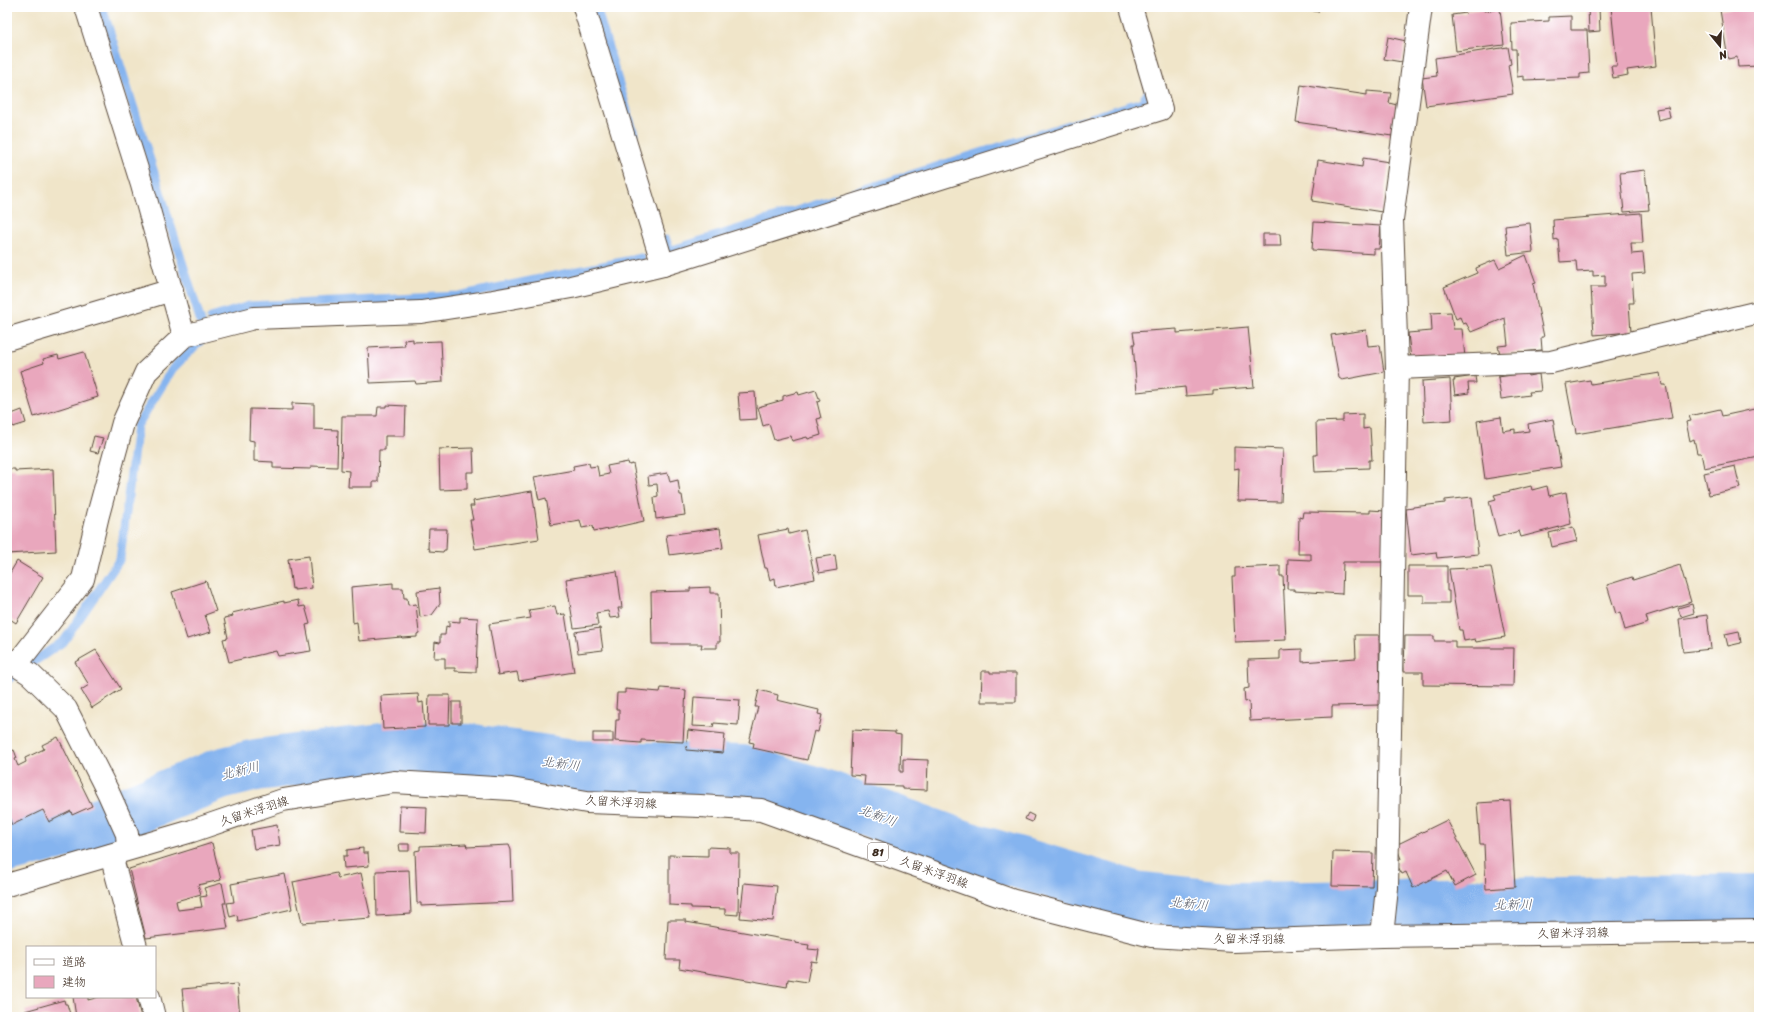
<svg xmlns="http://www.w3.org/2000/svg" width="1766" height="1024" font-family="Sriracha,'Klee One',sans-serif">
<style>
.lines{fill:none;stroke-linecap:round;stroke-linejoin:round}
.stream{stroke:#85b4ef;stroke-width:9}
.river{stroke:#85b4ef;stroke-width:52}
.building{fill:#e9a7bd}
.street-casing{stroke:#564638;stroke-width:24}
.primary-casing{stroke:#564638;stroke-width:24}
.street{stroke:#fff;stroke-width:22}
.primary{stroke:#fff;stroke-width:22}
.labels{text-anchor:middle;stroke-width:3;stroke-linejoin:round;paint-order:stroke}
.shield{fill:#fff;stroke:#766a62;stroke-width:1}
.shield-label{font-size:11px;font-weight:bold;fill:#3b2a1e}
.street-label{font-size:12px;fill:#3b2a1e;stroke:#fff}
.water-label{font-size:13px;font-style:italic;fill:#555a67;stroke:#fff}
</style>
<rect width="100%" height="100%" fill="#fff"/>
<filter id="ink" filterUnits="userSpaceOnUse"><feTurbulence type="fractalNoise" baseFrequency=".025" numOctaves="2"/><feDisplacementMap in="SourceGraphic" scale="8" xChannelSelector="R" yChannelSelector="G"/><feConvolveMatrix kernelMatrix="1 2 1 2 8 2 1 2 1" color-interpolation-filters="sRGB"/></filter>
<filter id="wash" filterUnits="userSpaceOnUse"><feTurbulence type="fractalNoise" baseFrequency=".012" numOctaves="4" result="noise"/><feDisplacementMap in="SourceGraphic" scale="16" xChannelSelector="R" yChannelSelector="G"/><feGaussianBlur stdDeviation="0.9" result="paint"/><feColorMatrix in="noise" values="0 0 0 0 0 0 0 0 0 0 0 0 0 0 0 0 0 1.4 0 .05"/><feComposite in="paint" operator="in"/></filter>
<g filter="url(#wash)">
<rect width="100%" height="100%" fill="#f0e5c9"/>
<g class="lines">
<g class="stream">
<polyline points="102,7 201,322"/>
<polyline points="596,7 634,134"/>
<polyline points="666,240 669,251 1142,102 1150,90 1149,86"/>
<polyline points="211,318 249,306 458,296 641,258"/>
<polyline points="7,680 64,641 120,559 137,426 173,368 200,341"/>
</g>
<polyline class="river" points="7,847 100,823 220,774 256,765 390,748 473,750 580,766 742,771 818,793 966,847 1135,897 1237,908 1759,900"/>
</g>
<g id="blocks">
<g class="building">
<polygon points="1299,7 1319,7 1318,12"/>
<polygon points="1588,7 1599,7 1600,31 1589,32"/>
<polygon points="1611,7 1651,7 1656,66 1627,70 1628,75 1613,78 1611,66 1617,66"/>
<polygon points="1740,7 1759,7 1759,66 1738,67 1737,57 1728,59 1720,10"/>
<polygon points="1484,9 1484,11 1500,9 1504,45 1456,51 1452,15 1466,13 1466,11"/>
<polygon points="1571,16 1571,30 1587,30 1589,73 1580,74 1580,78 1524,80 1524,76 1517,77 1516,49 1512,49 1511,23 1549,21 1549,17"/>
<polygon points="1388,37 1406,41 1402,62 1384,59"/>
<polygon points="1508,47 1511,64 1508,65 1513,94 1426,106 1422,78 1437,76 1435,58"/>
<polygon points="1301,85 1367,95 1367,91 1391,93 1389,103 1397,105 1392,136 1296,122"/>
<polygon points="1668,107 1670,117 1658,120 1656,109"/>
<polygon points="1363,158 1389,162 1382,212 1312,201 1318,160 1362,167"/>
<polygon points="1645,170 1649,210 1624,212 1620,173"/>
<polygon points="1641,213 1643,243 1631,243 1632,254 1643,253 1645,273 1632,274 1634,303 1629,303 1631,332 1594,335 1591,287 1605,287 1605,275 1593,276 1593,271 1577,272 1576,261 1560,262 1558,239 1554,240 1553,220"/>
<polygon points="1314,222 1381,226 1379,249 1374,249 1374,254 1312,250"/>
<polygon points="1530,223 1533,252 1508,255 1505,226"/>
<polygon points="1263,234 1280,234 1281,246 1263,246"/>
<polygon points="1526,255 1536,283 1533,284 1544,337 1541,337 1542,350 1500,354 1498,346 1508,345 1505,318 1471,332 1466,323 1463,324 1460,317 1456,319 1444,287 1477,273 1476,268 1495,260 1499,268"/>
<polygon points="1451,312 1453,329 1462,329 1465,357 1411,359 1408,333 1432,331 1431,313"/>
<polygon points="1248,327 1254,387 1213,390 1213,394 1186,396 1185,387 1137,392 1133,344 1135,344 1133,332 1177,329 1177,333"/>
<polygon points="1366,330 1368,346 1380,345 1384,372 1342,380 1339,378 1331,335"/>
<polygon points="413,339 413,342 441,341 443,382 416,384 415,381 370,383 368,348 405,346 404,340"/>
<polygon points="84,352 98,397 34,417 20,371 44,363 43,359 58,355 59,359"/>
<polygon points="1527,373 1528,376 1539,374 1541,391 1529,392 1530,395 1501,399 1498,377"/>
<polygon points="1660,373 1662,385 1666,385 1672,418 1576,434 1575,426 1574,426 1566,384 1590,380 1591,384"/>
<polygon points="1475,376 1476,383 1468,383 1469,393 1455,395 1453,381 1455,381 1454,379"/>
<polygon points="1450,379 1452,420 1424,422 1422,381"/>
<polygon points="816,390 820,401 817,402 821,418 817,419 821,435 808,439 807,437 792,441 790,436 774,440 769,424 763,426 758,407 783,400 783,396 798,392 799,395"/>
<polygon points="755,392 757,419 740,420 738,393"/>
<polygon points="292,403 314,404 314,429 338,430 337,467 311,466 311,469 273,468 273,462 254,461 254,441 249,440 250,409 292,410"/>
<polygon points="386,405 406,406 405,436 385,436 385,450 379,450 378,482 373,482 373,487 348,487 349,471 341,470 342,416 377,416 378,407 386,407"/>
<polygon points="1759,408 1759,457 1704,468 1701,453 1697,453 1694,439 1690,441 1686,422 1691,421 1689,416 1720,409 1722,416"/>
<polygon points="22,410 26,423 13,427 9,415"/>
<polygon points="1363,414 1363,429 1370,428 1372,460 1369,460 1369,468 1339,469 1339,471 1315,472 1314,455 1317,455 1316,422 1343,421 1343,415"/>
<polygon points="1501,417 1503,431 1515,429 1515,433 1529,431 1528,424 1553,419 1561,467 1485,479 1477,421"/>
<polygon points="94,436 103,438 98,453 90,451"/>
<polygon points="1234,447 1283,449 1281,502 1238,501 1239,468 1234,469"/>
<polygon points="473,448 474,472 467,472 467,489 440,490 439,449"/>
<polygon points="628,462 629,465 633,464 644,521 599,531 599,530 594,531 593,526 582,528 580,520 551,525 546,498 539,500 534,477 574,470 573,466 589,463 590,467 597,466 599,476 609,474 607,466"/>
<polygon points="1735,466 1740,488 1709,495 1704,473"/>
<polygon points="7,469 15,469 15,471 53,469 56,551 7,554"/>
<polygon points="668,473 670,482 678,480 680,495 682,495 685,515 656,519 654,497 658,496 657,484 649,485 648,476"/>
<polygon points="1531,486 1532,490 1547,486 1549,496 1566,492 1571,524 1521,537 1519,531 1498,537 1489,501 1496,499 1494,495"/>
<polygon points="532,491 539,539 475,549 470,520 473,520 470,506 474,506 473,501"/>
<polygon points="1472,497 1478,554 1437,558 1436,552 1411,555 1406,509 1413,508 1413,507 1445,503 1445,500"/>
<polygon points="1370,510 1385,511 1384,562 1343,562 1342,594 1294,591 1294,589 1287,589 1288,559 1311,560 1311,554 1298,554 1299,517 1302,518 1303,512 1370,513"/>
<polygon points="1573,527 1577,541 1552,547 1549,533"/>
<polygon points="720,528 723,548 669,555 666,535"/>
<polygon points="429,529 447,529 446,550 444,550 443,552 429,551 430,549 428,548"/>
<polygon points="788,529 789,534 805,530 815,579 776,587 775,578 770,580 767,568 765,568 758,535"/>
<polygon points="835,555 837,570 819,573 816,558"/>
<polygon points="309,556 312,588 294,590 294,588 292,589 288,559"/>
<polygon points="17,561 43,577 16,623 7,617 7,578"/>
<polygon points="1680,565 1691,602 1646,616 1648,623 1625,630 1620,612 1616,614 1607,585 1632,577 1633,580"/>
<polygon points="1280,566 1280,576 1283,576 1286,640 1235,642 1232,577 1235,577 1235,568"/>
<polygon points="1408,566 1447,566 1447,591 1449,591 1449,603 1424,603 1424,595 1408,595"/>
<polygon points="1491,567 1505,637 1476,642 1475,639 1464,641 1462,630 1459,630 1449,569"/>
<polygon points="617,571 622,608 618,608 620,617 610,618 608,611 596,613 598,625 574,628 566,579"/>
<polygon points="206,581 216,611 205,615 211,632 187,639 172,592"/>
<polygon points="393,583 393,588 403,588 404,598 407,598 408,605 416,604 419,633 417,634 417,637 402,638 401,637 359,641 357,622 353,623 351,587"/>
<polygon points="710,587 710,593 719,593 720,642 717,642 717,648 701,648 702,644 652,644 651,592 690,591 690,588"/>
<polygon points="439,588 440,604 432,615 420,617 417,591"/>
<polygon points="298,600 299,607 305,606 310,624 306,625 311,651 278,656 276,651 229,662 223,639 228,638 224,618 233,616 232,613 284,601 284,603"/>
<polygon points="1692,604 1694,613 1681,617 1678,608"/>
<polygon points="555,606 557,615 565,614 574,672 519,681 517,672 498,675 489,624 531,618 529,610"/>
<polygon points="1707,615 1711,649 1683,652 1679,619"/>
<polygon points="460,617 478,618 476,672 455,671 455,668 445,668 445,658 434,658 435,642 440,643 440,635 445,635 446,626 449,627 449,621 460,622"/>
<polygon points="600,628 603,650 578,653 575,632"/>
<polygon points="1739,631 1741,643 1728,646 1725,634"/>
<polygon points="1355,635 1379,635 1380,705 1332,706 1332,717 1250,721 1249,701 1245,702 1244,689 1249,688 1248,660 1280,659 1280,650 1302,649 1302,662 1356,658"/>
<polygon points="1405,636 1434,636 1434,641 1455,641 1455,648 1514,648 1513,686 1423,685 1423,672 1404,672"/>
<polygon points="96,650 121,689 92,708 81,690 89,685 75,662"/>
<polygon points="982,671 990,671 990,673 1016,673 1016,702 981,702"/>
<polygon points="661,688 686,690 683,742 641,740 641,743 615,741 616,720 619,720 619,709 616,709 617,693 625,693 625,689 660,692"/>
<polygon points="759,690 778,695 777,700 819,710 818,714 822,715 818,732 814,731 807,760 753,748 754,743 749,742 758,707 755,707"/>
<polygon points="418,694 419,703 423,702 425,727 383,729 381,696"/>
<polygon points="429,695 450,695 449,725 428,725"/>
<polygon points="694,697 740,700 738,725 714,723 713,727 692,726"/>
<rect x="452" y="702" width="9" height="21"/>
<polygon points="688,730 725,734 723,753 686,750"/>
<polygon points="852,730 895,732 895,734 901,735 900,772 903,772 903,759 928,760 927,790 902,789 902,786 864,785 865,776 850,775"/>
<rect x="593" y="733" width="20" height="9"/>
<polygon points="58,737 92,806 72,815 71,811 49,822 43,810 12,825 9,818 7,819 7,750 9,749 11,751 14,750 17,758 15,759 18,766 26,762 25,758 44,749 42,745"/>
<polygon points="1510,801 1515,887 1486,889 1484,844 1480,844 1477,803"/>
<polygon points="400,806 427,807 426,833 399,832"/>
<polygon points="1028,813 1034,816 1032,822 1025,819"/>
<polygon points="1447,820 1476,875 1455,886 1447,871 1413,888 1406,872 1402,874 1396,863 1401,859 1396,845"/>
<polygon points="277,825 280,845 254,849 251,830"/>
<polygon points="212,843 221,880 198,885 201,894 176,901 178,910 202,907 200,897 207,896 204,888 222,883 226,903 223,903 228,928 146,938 129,869"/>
<polygon points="399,844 409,844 409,851 400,851"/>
<polygon points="466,844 467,847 509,845 511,850 513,902 421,906 421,903 417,903 415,851 420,850 420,846"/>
<polygon points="708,847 730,848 730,853 739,853 738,915 725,914 725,909 691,908 691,906 669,905 669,855 708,856"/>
<polygon points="363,848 363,853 368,853 369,866 344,868 343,856 347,856 347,850"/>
<polygon points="1333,852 1373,853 1372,887 1332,886"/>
<polygon points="409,870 411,914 377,916 376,871"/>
<polygon points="336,873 338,878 361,873 371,918 302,923 293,882"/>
<polygon points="285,874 292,909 238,921 237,915 230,917 227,903 234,902 231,884"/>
<polygon points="744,883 777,886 773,921 740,918"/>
<polygon points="668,920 686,920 686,922 795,941 795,943 809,945 808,949 819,950 817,962 811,961 807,982 788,979 787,987 679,968 680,960 666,960"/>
<polygon points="237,984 240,1017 185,1017 182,989"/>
<polygon points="73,997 88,997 88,1000 99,997 136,997 141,1017 76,1017"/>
<polygon points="64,1000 65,1004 67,1004 70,1014 73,1014 74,1017 27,1017 25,1011"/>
</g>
</g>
</g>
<g filter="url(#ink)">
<use href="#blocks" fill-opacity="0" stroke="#564638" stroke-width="1"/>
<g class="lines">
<defs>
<g id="street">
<polyline points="86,7 142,185 184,336"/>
<polyline points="584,7 663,265"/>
<polyline points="1421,7 1392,219 1397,368 1551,362 1759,312"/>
<polyline points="7,339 172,290"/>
<polyline points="7,659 30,674 66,709 108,792 127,834 128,849"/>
<polyline points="16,665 83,579 98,515 123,423 146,372 184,336 254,318 421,312 493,301 571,287 663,265 1161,109 1131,7"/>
<polyline points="111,855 136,947"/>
<polyline points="1382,936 1387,888 1397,368"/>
<polyline points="149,997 154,1017"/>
</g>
<polyline id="primary" points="7,885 192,831 283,800 394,782 511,789 587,802 700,806 761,810 1014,901 1152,936 1234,941 1382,936 1759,931"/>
</defs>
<use href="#street" class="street-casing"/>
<use href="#primary" class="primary-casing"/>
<use href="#street" class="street"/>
<use href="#primary" class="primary"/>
</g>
</g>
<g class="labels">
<rect class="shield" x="868" y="843" width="20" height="18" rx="3"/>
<g class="shield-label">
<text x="878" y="856">81</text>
</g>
<g class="street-label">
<text transform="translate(621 802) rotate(3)" y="4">久留米浮羽線</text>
<text transform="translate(254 811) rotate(-18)" y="4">久留米浮羽線</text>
<text transform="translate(934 872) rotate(20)" y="4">久留米浮羽線</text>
<text transform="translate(1573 933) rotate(-1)" y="4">久留米浮羽線</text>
<text x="1249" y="943">久留米浮羽線</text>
</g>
<g class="water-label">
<text transform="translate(561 763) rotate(7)" y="5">北新川</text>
<text transform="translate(240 770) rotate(-14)" y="5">北新川</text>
<text transform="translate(878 815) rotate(20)" y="5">北新川</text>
<text transform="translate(1189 903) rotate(6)" y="5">北新川</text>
<text transform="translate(1513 904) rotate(-1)" y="5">北新川</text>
</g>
</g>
<rect width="1766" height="1024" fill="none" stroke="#fff" stroke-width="24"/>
<rect x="26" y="946" width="130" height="52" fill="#ffffff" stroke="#b1aaa5"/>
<rect x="34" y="959" width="20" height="6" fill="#ffffff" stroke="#b1aaa5"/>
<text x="62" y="966" font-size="12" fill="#3b2a1e">道路</text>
<rect x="34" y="976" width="20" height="12" fill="#e9a7bd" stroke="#b1aaa5"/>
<text x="62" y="986" font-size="12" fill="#3b2a1e">建物</text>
<g transform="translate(1720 46) rotate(162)" stroke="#ffffff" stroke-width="3" paint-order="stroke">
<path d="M0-3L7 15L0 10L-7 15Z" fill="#3b2a1e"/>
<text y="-6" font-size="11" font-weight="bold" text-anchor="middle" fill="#3b2a1e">N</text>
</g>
</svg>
